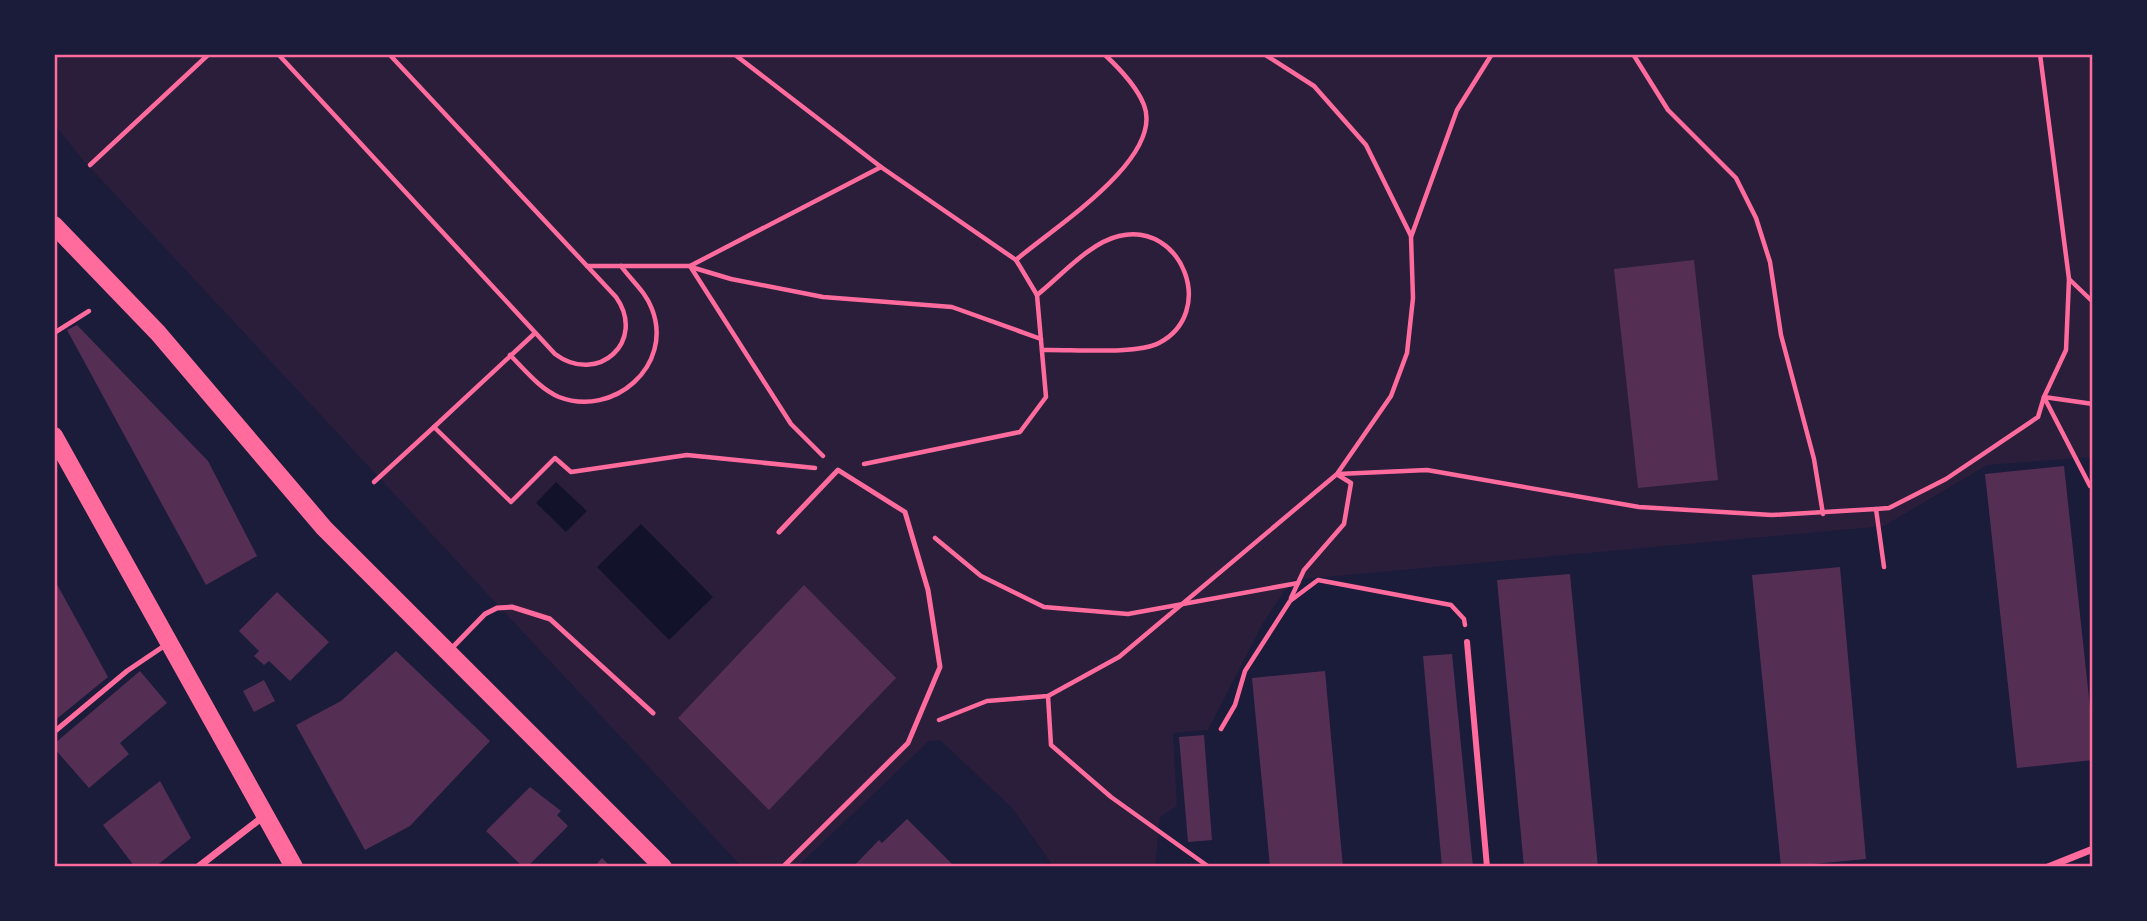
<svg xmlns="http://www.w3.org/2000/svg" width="2147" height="921" font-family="'DM Sans',sans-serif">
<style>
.green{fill:#2a1e3b}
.water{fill:#12122b}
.building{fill:#542f53}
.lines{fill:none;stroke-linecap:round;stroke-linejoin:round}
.path{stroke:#ff6b9d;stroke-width:4.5}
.service{stroke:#ff6b9d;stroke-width:5}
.pedestrian{stroke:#ff6b9d;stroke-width:6}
.minor{stroke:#ff6b9d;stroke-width:7}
.primary{stroke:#ff6b9d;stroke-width:18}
.neatline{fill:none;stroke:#ff6b9d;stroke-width:2.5}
</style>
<rect width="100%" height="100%" fill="#1b1b3a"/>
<polygon class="green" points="54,54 2093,54 2093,457 1987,465 1884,526 1292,580 1263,623 1208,730 1173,733 1177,806 1160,817 1155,867 1054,867 1012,808 940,740 929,741 797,867 742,867 83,160 54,124"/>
<g class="water">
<polygon points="556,482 587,511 566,532 536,503"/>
<polygon points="641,524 713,597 669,640 597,567"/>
</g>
<g class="building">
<polygon points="1694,260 1718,480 1638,488 1614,269"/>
<polygon points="77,325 208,461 257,556 206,585 67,330"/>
<polygon points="2064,466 2093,735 2093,760 2017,768 1985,474"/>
<polygon points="1840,567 1866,859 1781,867 1752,575"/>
<polygon points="1570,574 1598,867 1524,867 1497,580"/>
<polygon points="54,579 108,677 54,721"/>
<polygon points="804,585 896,678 769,810 678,718"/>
<polygon points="277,592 329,642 290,681 269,661 264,665 254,656 259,651 239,631"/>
<polygon points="396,651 490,741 410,826 365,850 296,725 341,701"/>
<polygon points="1452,654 1473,867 1442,867 1423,656"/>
<polygon points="140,671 167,703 120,743 129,754 89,788 54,748 54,744"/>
<polygon points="1325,671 1343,867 1270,867 1252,678"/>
<polygon points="264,680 275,701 254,712 243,691"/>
<polygon points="1204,735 1212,840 1188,842 1179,737"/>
<polygon points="160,781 191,838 155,867 135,867 103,825"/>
<polygon points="530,787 561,811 557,815 568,826 527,867 523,867 486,831"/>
<polygon points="907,819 955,867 853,867 879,840 882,843"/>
<polygon points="602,858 611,867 594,867"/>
</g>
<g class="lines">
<g class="path">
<path d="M278,54L555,354C598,386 647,341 616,297L389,54"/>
<polyline points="734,54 881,167 1016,260"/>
<polyline points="1264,54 1314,86 1366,145 1411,236"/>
<polyline points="1633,54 1668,110 1736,178 1756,218 1770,262 1781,335 1814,459 1823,514"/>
<polyline points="2040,54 2069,279 2066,350 2044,397 2090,486"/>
<polyline points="90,165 209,54"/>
<polyline points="587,266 690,266 881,167"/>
<polyline points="690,266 791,424 823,456"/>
<polyline points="691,267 731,279 823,297 952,307 1041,339"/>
<polyline points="2069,279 2093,302"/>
<path d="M1037,295C1061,276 1089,243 1119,236C1183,221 1217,313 1159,343C1136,355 1070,349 1042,350"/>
<polyline points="54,333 89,311"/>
<polyline points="535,333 434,427 511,502 555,458 571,472 687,455 815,468"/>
<path d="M510,355C525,370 540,389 559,397C613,418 674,366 652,309C646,292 631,280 621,266"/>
<path d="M864,464L1020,432L1046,397L1037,295L1016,260C1050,230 1165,159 1144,105C1137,87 1118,67 1104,54"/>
<polyline points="1338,474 1427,470 1639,507 1772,515 1876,509 1884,567"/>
<polyline points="374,482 434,427"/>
<polyline points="1876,509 1889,508 1946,479 2038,417 2044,397 2093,404"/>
<polyline points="935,538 981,576 1044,607 1128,614 1298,583"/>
<polyline points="1291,598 1304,570 1344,524 1351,483 1338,475"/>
<polyline points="1048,696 1051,745 1111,797 1209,867"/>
<polyline points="939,720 987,701 1048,696 1119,657 1337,474 1391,396 1407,353 1413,298 1411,237 1457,110 1492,54"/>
<polyline points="1221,729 1235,705 1245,671 1290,601 1318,580 1451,605 1464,619 1465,625"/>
</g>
<g class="service">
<polyline points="779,532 838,470 905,512 928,590 940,667 908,743 783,867"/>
<polyline points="450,650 485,614 497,608 512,607 550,619 653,713"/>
<polyline points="54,732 127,671 167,644"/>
</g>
<polyline class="pedestrian" points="1467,642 1487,867"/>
<g class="minor">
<polyline points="198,867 264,816"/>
<polyline points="2048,867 2093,849"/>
</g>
<g class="primary">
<polyline points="54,225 158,333 324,528 663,867"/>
<polyline points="54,436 294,867"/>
</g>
</g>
<rect width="2147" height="921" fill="none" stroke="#1b1b3a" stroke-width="112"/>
<rect x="56" y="56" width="2035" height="809" class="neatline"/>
</svg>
